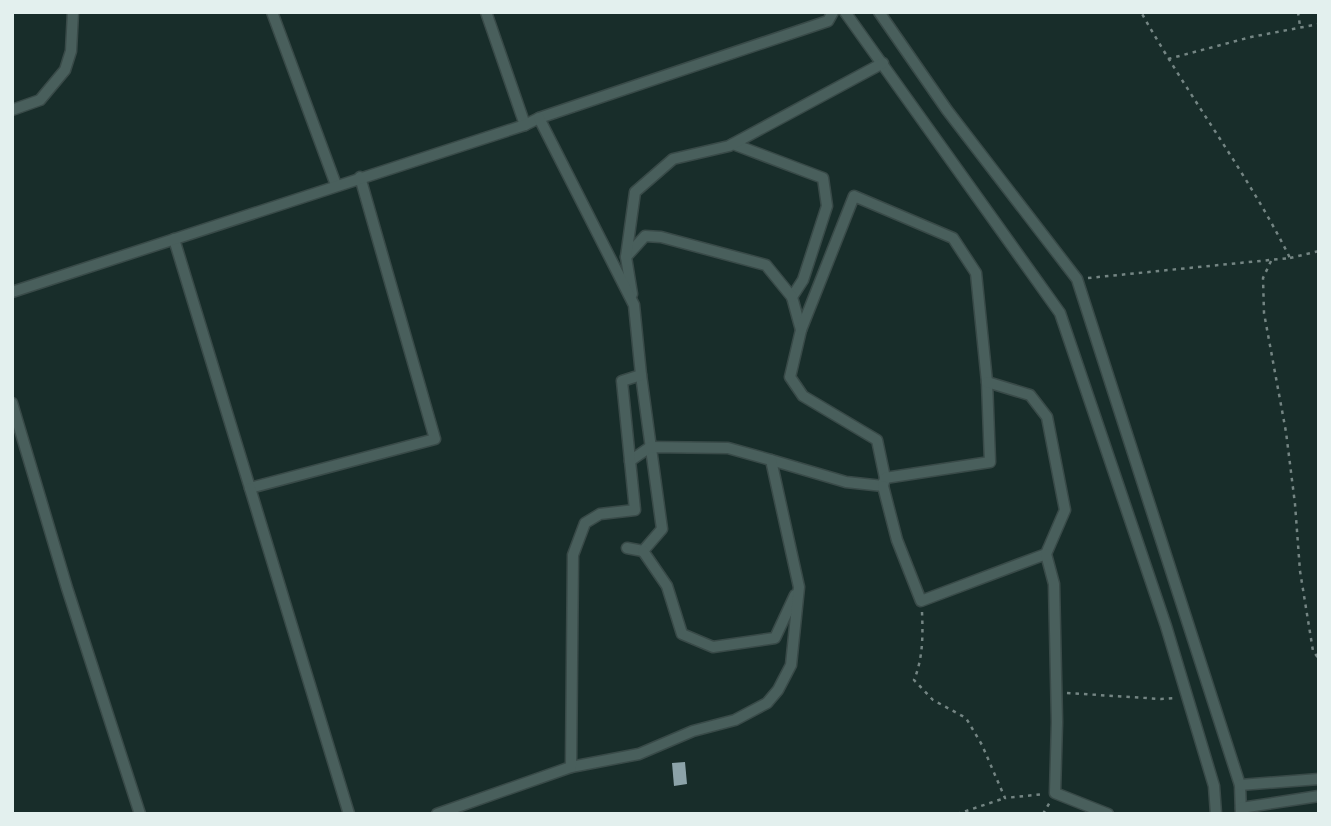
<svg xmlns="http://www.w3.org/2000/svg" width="1331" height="826" font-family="Mulish,sans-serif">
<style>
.building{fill:#8ca3a9}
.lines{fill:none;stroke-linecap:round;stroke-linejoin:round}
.street-casing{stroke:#394a48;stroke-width:13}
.path{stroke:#748583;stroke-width:2.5;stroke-dasharray:3.5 5;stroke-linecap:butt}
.street{stroke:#495f5c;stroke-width:10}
</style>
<rect width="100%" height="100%" fill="#182d2a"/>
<polygon class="building" points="685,762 687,784 674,786 672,763"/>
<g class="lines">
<defs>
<g id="street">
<polyline points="272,12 336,185"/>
<polyline points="486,12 525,125"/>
<polyline points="845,12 1060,313 1166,626 1214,786 1216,814"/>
<polyline points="879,12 947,110 1077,279 1240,785 1241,814"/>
<polyline points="12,110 40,100 65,70 71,51 73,12"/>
<polyline points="733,144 823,178 827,206 803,280 792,297 801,330 790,377 803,396 877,440 885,478 883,486 846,482 771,460"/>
<polyline points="174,239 250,488 435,439 360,177"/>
<polyline points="626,257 645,236 661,237 766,265 792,297"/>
<polyline points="12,292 525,125 539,118 828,21 833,12"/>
<polyline points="632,294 626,257 635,192 673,159 729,146 883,63"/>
<polyline points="801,330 854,196 953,238 976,273 987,382 990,462 885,478"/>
<polyline points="12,403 67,588 140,814"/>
<polyline points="883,486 897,540 921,601 1046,554 1065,510 1047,417 1030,395 987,382"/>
<polyline points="250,488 349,814"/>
<polyline points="627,548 643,551 662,529 641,375"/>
<polyline points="643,551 667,586 682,634 713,647 775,638 795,595"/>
<polyline points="1046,554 1054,584 1057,722 1055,793 1108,814"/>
<polyline points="571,767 639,754 693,731 735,720 767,703 778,690 791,665 799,587 771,460 728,448 650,447 630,461"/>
<polyline points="1240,785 1319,779"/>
<polyline points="1241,808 1319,796"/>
<polyline points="437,814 571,767 573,555 585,523 600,514 635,510 622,381 641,375 634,305 539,118"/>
</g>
</defs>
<use href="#street" class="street-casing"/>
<g class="path">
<polyline points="1298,12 1300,26"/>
<polyline points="1168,59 1251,37 1319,24"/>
<polyline points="1290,258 1319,251"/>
<polyline points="1271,261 1263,278 1264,313 1286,432 1295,504 1300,571 1313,651 1319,659"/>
<path d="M1088,278L1290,258C1247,172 1188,96 1141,12"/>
<path d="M922,612C923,636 923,658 914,680L933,700L966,718L982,745L1005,798L1044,794"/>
<polyline points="1067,693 1161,699 1176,698"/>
<polyline points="957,814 1005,798"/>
<polyline points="1043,814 1050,802"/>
</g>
<use href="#street" class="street"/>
</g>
<rect width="1331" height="826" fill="none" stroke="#e3f0ee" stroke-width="28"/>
</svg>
